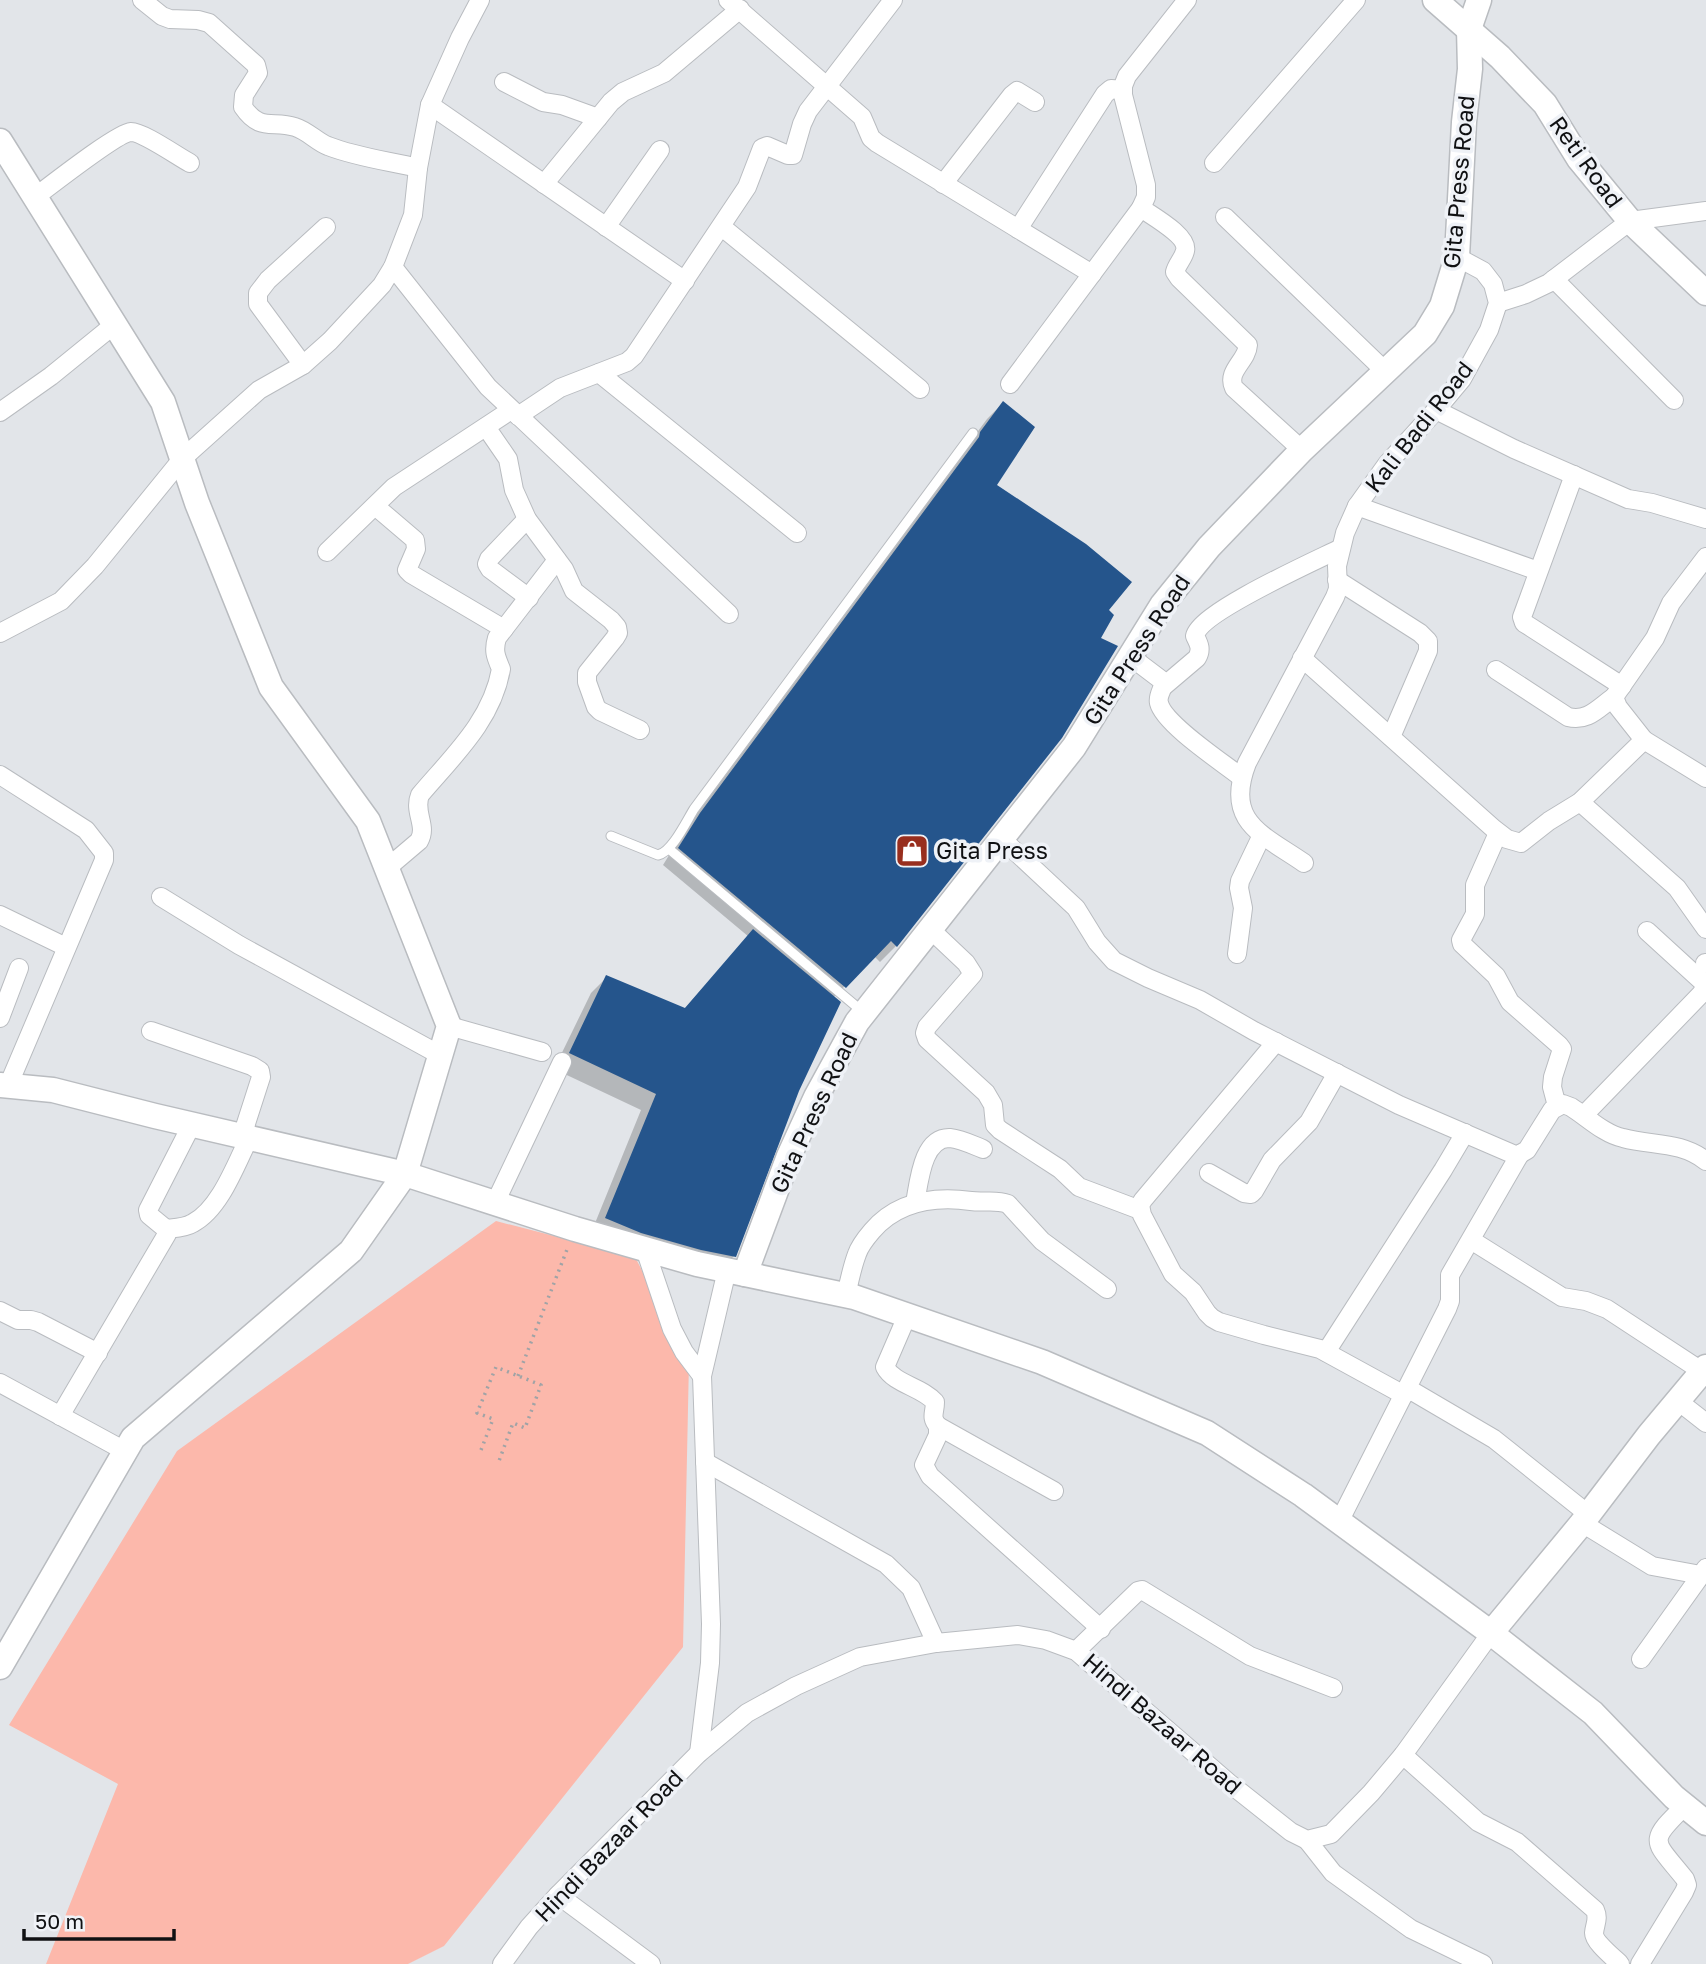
<svg xmlns="http://www.w3.org/2000/svg" width="1706" height="1964" font-family="'Golos Text',sans-serif">
<style>
.green{fill:#fcb8ab}
.shadow{fill:#0003}
.building{fill:#25558c}
.lines{fill:none;stroke-linecap:round;stroke-linejoin:round}
.lane-casing{stroke:#b9bcc0;stroke-width:11}
.street-casing{stroke:#b9bcc0;stroke-width:20}
.secondary-casing{stroke:#b9bcc0;stroke-width:27}
.path{stroke:#a0a3a6;stroke-width:3.5;stroke-dasharray:2 5;stroke-linecap:butt}
.lane{stroke:#fff;stroke-width:9}
.street{stroke:#fff;stroke-width:18}
.secondary{stroke:#fff;stroke-width:24}
.labels{text-anchor:middle;stroke-width:7;stroke-linejoin:round;paint-order:stroke}
.street-label{font-size:23px;fill:#101113;stroke:#eff2f7}
.poi-label{font-size:23px;fill:#101113;stroke:#eff2f7;text-anchor:start}
</style>
<rect width="100%" height="100%" fill="#e2e5e9"/>
<polygon class="green" points="496,1221 635,1257 689,1361 683,1647 444,1946 408,1964 46,1964 118,1784 9,1725 177,1451"/>
<polygon class="shadow" points="1003,403 994,485 1106,610 1098,639 1060,737 896,946 880,962 874,956 833,998 734,1256 718,1272 591,1233 641,1110 554,1069 591,993 607,977 684,1009 749,937 663,865 684,831 963,455 964,450 987,419"/>
<g class="building">
<polygon points="1003,401 1035,427 997,485 1086,544 1132,582 1109,610 1114,615 1101,638 1118,646 1062,738 897,947 891,941 846,988 678,848 700,813 979,437 980,432"/>
<polygon points="753,929 841,1002 799,1091 736,1257 701,1250 641,1233 605,1218 656,1094 569,1053 606,975 685,1008"/>
</g>
<g class="lines">
<defs>
<g id="lane">
<path d="M611,836L658,855C672,852 686,822 694,809L973,433"/>
<polyline points="669,849 863,1012"/>
</g>
<g id="street">
<path d="M142,0L162,16L170,19L198,20L209,23L256,65L258,73L244,95L243,107C260,132 272,120 295,127C308,131 317,142 328,146C356,157 388,161 418,168"/>
<polyline points="728,0 862,117 871,138 877,143 1092,274"/>
<polyline points="504,82 543,102 562,105 598,118"/>
<polyline points="430,105 685,281"/>
<polyline points="1214,163 1356,0"/>
<polyline points="544,184 611,102 623,92 664,73 740,9"/>
<polyline points="943,184 1012,95 1017,91 1035,102"/>
<path d="M35,197C50,186 117,133 131,132C143,132 177,156 190,163"/>
<path d="M1141,208C1152,216 1189,236 1185,251C1183,259 1177,264 1175,272L1179,278L1248,345C1247,361 1226,371 1234,388L1302,450"/>
<polyline points="1225,217 1386,372"/>
<polyline points="606,227 660,150"/>
<polyline points="722,227 920,389"/>
<polyline points="1018,229 1105,94 1111,89 1123,90"/>
<polyline points="393,267 488,387 729,614"/>
<polyline points="1554,279 1674,400"/>
<polyline points="1498,303 1526,294 1549,283 1630,221 1706,211"/>
<polyline points="303,365 258,304 258,293 268,280 326,227"/>
<polyline points="599,373 797,533"/>
<polyline points="1010,384 1141,208 1146,197 1146,185 1123,95 1123,86 1127,76 1187,0"/>
<polyline points="1436,410 1514,449 1628,499 1652,503 1706,519"/>
<polyline points="0,412 51,376 115,324"/>
<polyline points="518,416 560,388 627,362 634,356 747,187 762,148 767,146 788,155 793,155 802,124 808,111 893,0"/>
<polyline points="486,427 508,459 514,490 527,519 564,569 574,591 611,620 617,627 618,633 615,638 587,673 587,682 596,707 600,711 640,730"/>
<polyline points="1574,475 1522,617 1524,623 1532,628 1622,686"/>
<polyline points="375,506 415,540 416,549 407,570 411,574 504,629"/>
<polyline points="1357,506 1538,571"/>
<polyline points="527,519 489,559 487,564 490,569 529,598"/>
<polyline points="327,552 394,487 511,410"/>
<polyline points="1337,580 1420,633 1428,641 1428,651 1391,737"/>
<polyline points="0,633 61,601 95,566 182,459 259,390 303,365 330,341 382,285 393,267 413,215 418,168 430,105 460,38 480,0"/>
<path d="M1131,657L1164,682C1163,689 1157,696 1159,703C1164,724 1222,762 1241,777"/>
<polyline points="1302,658 1494,829 1507,839 1521,843 1549,821 1580,802 1644,740 1618,707 1614,697 1655,638 1671,603 1706,557"/>
<path d="M1496,670L1568,717C1588,722 1598,708 1614,697"/>
<path d="M1164,686L1197,658C1202,649 1199,644 1195,636C1200,612 1315,561 1341,548"/>
<polyline points="1644,740 1706,778"/>
<polyline points="0,775 86,830 104,853 104,860 8,1086"/>
<polyline points="1580,802 1677,888 1706,929"/>
<polyline points="1498,833 1475,885 1475,914 1461,940 1462,944 1496,976 1510,1002 1559,1045 1562,1049 1553,1077 1552,1087 1557,1106"/>
<path d="M1002,839L1076,908L1097,942L1114,961L1148,978L1200,1000L1254,1031L1399,1105L1515,1155L1520,1154L1527,1150L1552,1110L1563,1104L1571,1107C1587,1117 1604,1134 1623,1138C1653,1146 1680,1141 1706,1161"/>
<path d="M1304,863C1262,834 1224,822 1247,763L1335,597L1338,589L1337,566L1345,533L1357,506L1387,464L1436,410L1462,379L1489,330L1498,303L1493,284L1483,271L1457,257"/>
<path d="M386,869L419,841C428,826 413,812 420,795C452,757 492,721 501,669C496,657 493,651 497,638L557,560"/>
<polyline points="161,897 239,945 440,1055"/>
<polyline points="0,915 66,947"/>
<polyline points="930,929 966,963 973,974 927,1027 925,1033 927,1039 986,1093 993,1105 995,1125 1000,1130 1060,1169 1079,1187 1140,1210"/>
<polyline points="1237,954 1243,908 1239,888 1240,881 1262,835"/>
<polyline points="1705,963 1706,964"/>
<polyline points="0,1018 19,968"/>
<polyline points="449,1026 542,1052"/>
<polyline points="151,1031 252,1066 260,1071 261,1077 242,1136"/>
<polyline points="1276,1042 1143,1200 1140,1205 1142,1215 1173,1274 1193,1292 1207,1313 1212,1318 1219,1322 1264,1335 1320,1349 1404,1395"/>
<polyline points="1584,1115 1701,994 1705,988 1704,983 1647,931"/>
<polyline points="1209,1173 1244,1193 1251,1194 1254,1191 1272,1160 1309,1122 1337,1073"/>
<polyline points="495,1203 562,1062"/>
<path d="M915,1203C919,1183 922,1137 950,1138C961,1139 973,1145 983,1149"/>
<path d="M166,1229C175,1228 185,1228 193,1223C220,1209 236,1164 249,1138"/>
<polyline points="1471,1240 1562,1297 1586,1301 1607,1309 1703,1372"/>
<polyline points="645,1249 672,1329 684,1352 702,1376"/>
<path d="M846,1296C849,1282 852,1267 857,1254C860,1245 866,1238 872,1231C897,1202 934,1196 971,1201C984,1203 995,1199 1008,1204L1042,1241L1107,1289"/>
<polyline points="0,1311 18,1320 31,1320 38,1322 98,1353"/>
<path d="M907,1316L885,1367C894,1384 922,1387 935,1402C935,1413 930,1417 938,1426V1435L924,1465L930,1476L1101,1629"/>
<polyline points="1326,1352 1443,1170 1465,1133"/>
<polyline points="0,1383 125,1451"/>
<polyline points="1407,1388 1494,1439 1588,1514"/>
<polyline points="1678,1401 1706,1423"/>
<polyline points="60,1416 167,1234 166,1229 149,1215 148,1210 192,1124"/>
<polyline points="938,1426 1054,1491"/>
<polyline points="705,1462 886,1564 911,1588 936,1643"/>
<polyline points="1339,1522 1447,1309 1450,1301 1450,1275 1520,1154"/>
<polyline points="1582,1523 1652,1566 1701,1575 1706,1568"/>
<polyline points="1076,1651 1138,1591 1142,1590 1250,1656 1333,1688"/>
<polyline points="1641,1659 1701,1575"/>
<polyline points="699,1753 710,1663 711,1624 702,1376 727,1270"/>
<path d="M1403,1755L1478,1822L1517,1842L1595,1910C1599,1919 1595,1923 1594,1933C1594,1942 1613,1957 1620,1964"/>
<polyline points="1307,1840 1333,1873 1411,1929 1483,1964"/>
<polyline points="558,1895 651,1964"/>
<polyline points="502,1964 529,1927 558,1895 699,1753 747,1713 796,1686 860,1657 936,1643 1018,1635 1046,1640 1076,1651 1229,1783 1291,1832 1307,1840 1331,1834 1371,1793 1403,1755 1491,1633"/>
<path d="M1640,1964L1684,1892L1687,1885L1685,1879C1654,1840 1646,1843 1685,1806"/>
</g>
<g id="secondary">
<polyline points="1435,0 1500,57 1545,104 1579,159 1630,221 1706,293"/>
<polyline points="0,141 163,402 197,503 271,687 368,821 449,1026 405,1174 351,1251 133,1438 0,1667"/>
<polyline points="0,1085 53,1090 155,1116 405,1174 575,1229 697,1264 854,1297 1042,1362 1207,1433 1303,1495 1491,1633 1593,1713 1674,1797 1706,1823"/>
<polyline points="745,1274 789,1156 816,1097 857,1022 1074,747 1162,605 1209,547 1302,450 1425,334 1442,306 1457,257 1464,122 1470,69 1469,29 1479,0"/>
<polyline points="1491,1633 1582,1523 1649,1435 1706,1367"/>
</g>
</defs>
<use href="#lane" class="lane-casing"/>
<use href="#street" class="street-casing"/>
<use href="#secondary" class="secondary-casing"/>
<g class="path">
<polyline points="518,1376 568,1247"/>
<polyline points="481,1450 493,1419 477,1413 496,1367 541,1385 525,1428 513,1423 499,1461"/>
</g>
<use href="#lane" class="lane"/>
<use href="#street" class="street"/>
<use href="#secondary" class="secondary"/>
</g>
<defs>
<symbol id="shop-square" viewBox="-11 -11 22 22"><rect x="-9" y="-9" width="18" height="18" rx="4" fill="#982e1e" stroke="#eff2f7"/><path d="M-5-2.5h2.3a2.7 3.5 0 0 1 5.4 0H5L5.5 6h-11ZM-1.5-2.5h3a1.5 2.3 0 0 0-3 0Z" fill="#fff"/></symbol>
</defs>
<g fill-rule="evenodd">
<use href="#shop-square" x="893" y="832" width="38" height="38"/>
</g>
<g class="labels">
<g class="street-label">
<text transform="translate(1586 162) rotate(54)" y="8">Reti Road</text>
<text transform="translate(1459 182) rotate(-85)" y="8">Gita Press Road</text>
<text transform="translate(1419 427) rotate(-52)" y="8">Kali Badi Road</text>
<text transform="translate(1137 650) rotate(-57)" y="8">Gita Press Road</text>
<text transform="translate(814 1113) rotate(-65)" y="8">Gita Press Road</text>
<text transform="translate(1162 1724) rotate(41)" y="8">Hindi Bazaar Road</text>
<text transform="translate(609 1846) rotate(-46)" y="8">Hindi Bazaar Road</text>
</g>
<g class="poi-label">
<text x="936" y="859">Gita Press</text>
</g>
</g>
<path d="M24 1929v10h150v-10" fill="none" stroke="#101113" stroke-width="3.5"/>
<text x="35" y="1929" font-size="21" fill="#101113" stroke="#eff2f7" stroke-width="5" paint-order="stroke">50 m</text>
</svg>
